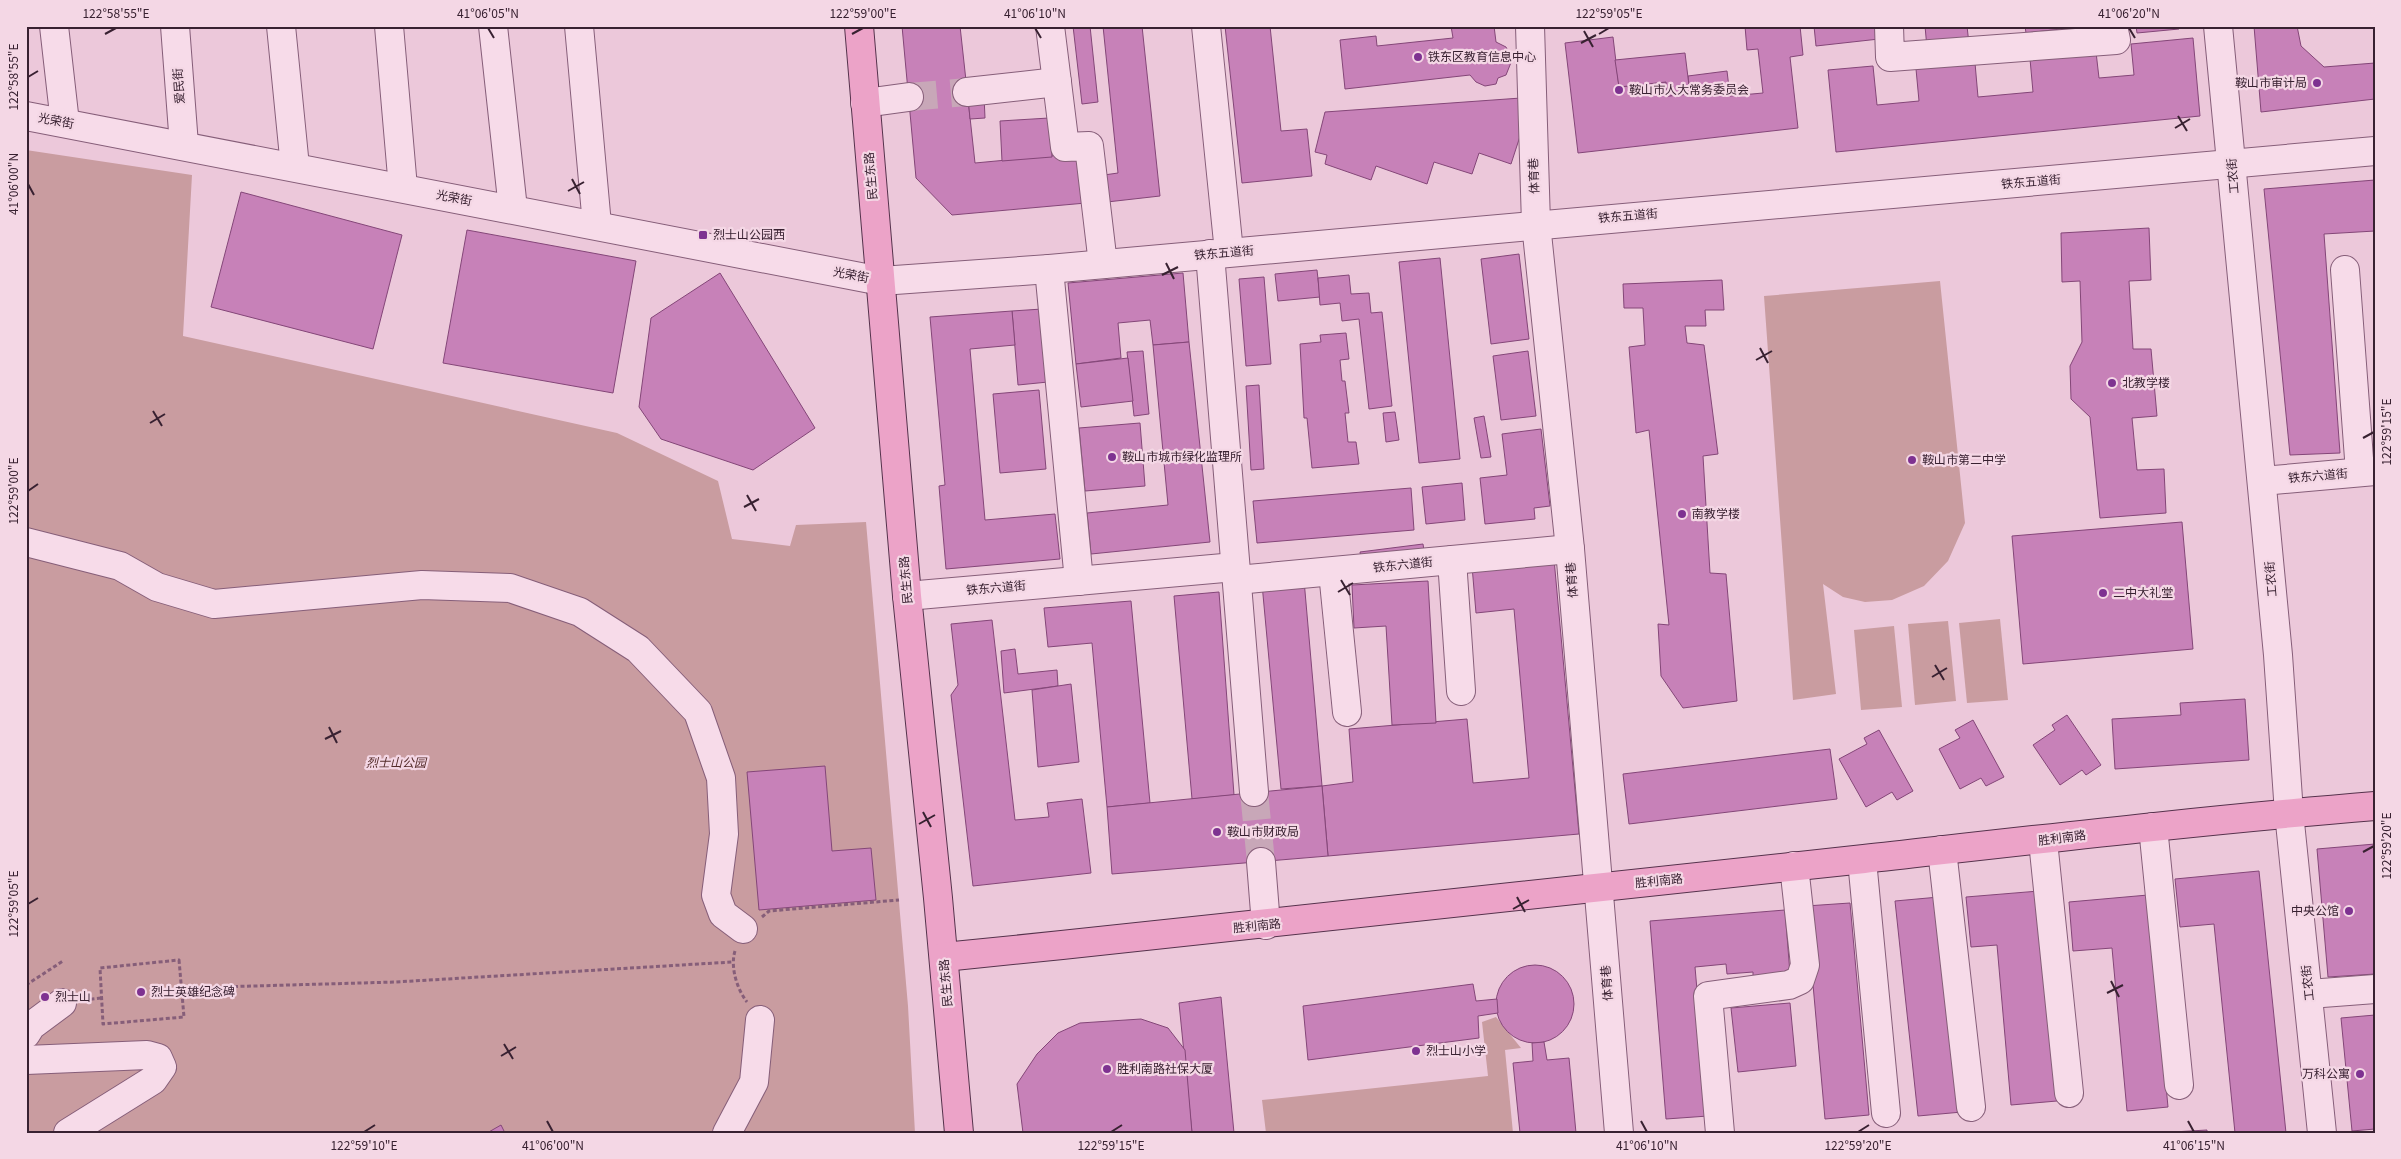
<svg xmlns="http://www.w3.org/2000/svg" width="2401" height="1159" font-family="Georgia,'Noto Sans SC',serif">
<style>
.green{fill:#c99ca0}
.building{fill:#c781b8;stroke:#844678}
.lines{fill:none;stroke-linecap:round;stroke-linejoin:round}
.minor-tunnel{stroke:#c8a7b8;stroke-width:28;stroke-dasharray:28 14;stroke-linecap:butt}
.minor-casing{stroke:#865e79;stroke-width:30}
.major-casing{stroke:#55324c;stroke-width:30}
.path{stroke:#865e79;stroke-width:3;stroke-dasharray:4 2.5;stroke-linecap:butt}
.minor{stroke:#f7dbe9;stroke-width:28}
.major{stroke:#eca3c8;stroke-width:28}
.ticks{fill:none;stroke:#382131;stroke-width:2}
.poi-dot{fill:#7e3291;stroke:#f4d7e5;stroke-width:2}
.labels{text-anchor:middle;stroke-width:4.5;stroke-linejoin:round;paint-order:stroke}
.poi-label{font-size:12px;fill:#382131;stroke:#f4d7e5;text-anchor:start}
.street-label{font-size:12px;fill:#382131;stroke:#f4d7e5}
.park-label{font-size:12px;font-style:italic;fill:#532b29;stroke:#f4d7e5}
.neatline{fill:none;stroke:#382131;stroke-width:2}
.ticks-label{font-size:12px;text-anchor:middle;fill:#382131}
</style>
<rect width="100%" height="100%" fill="#ecc8da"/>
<g class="green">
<polygon points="26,150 192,175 183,336 617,433 718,481 732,539 790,546 796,525 866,522 908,1006 915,1133 26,1133"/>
<polygon points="1940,281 1965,523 1948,561 1924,586 1892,600 1865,602 1843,597 1823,584 1836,694 1793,700 1764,296"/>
<polygon points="2000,619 2008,700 1967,703 1959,623"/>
<polygon points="1948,621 1956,701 1915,705 1908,624"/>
<polygon points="1894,626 1902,707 1861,710 1854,630"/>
<polygon points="1496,1017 1521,1048 1505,1050 1513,1133 1266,1133 1262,1100 1488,1076 1482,1022"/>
</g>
<g class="building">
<polygon points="902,26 960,26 975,163 1081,153 1086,203 952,215 916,178"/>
<polygon points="1073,26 1090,26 1098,102 1082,104"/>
<polygon points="1103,26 1142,26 1160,196 1107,202 1104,175 1118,173"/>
<polygon points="1225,26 1270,26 1281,131 1307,129 1312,176 1242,183"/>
<polygon points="1451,26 1494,26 1496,42 1506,47 1512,60 1506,75 1498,78 1496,84 1485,86 1476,82 1470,75 1345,89 1340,40 1376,36 1377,46 1453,38"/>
<polygon points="1745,26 1800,26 1803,55 1790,57 1798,128 1578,153 1565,43 1613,37 1619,87 1666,82 1668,96 1690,94 1688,76 1727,71 1730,96 1763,93 1758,49 1747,50"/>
<polygon points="1814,26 1886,26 1888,38 1816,46"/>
<polygon points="1925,26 1967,26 1969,44 1927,48"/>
<polygon points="2025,26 2087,26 2026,33"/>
<polygon points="2136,26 2179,26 2179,29 2137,33"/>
<polygon points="2254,26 2297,26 2301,46 2324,67 2375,63 2375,99 2261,112"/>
<polygon points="2193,38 2200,116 1836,152 1828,70 1873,66 1877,105 1919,101 1916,69 1975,63 1978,97 2033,92 2030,59 2096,52 2099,78 2134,75 2131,44"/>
<polygon points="1685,53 1690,94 1668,96 1666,82 1619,87 1615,60"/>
<polygon points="984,96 985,118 970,119 968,97"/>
<polygon points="1521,98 1524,124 1511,164 1479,153 1472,174 1434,162 1427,184 1376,166 1371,180 1325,164 1327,155 1315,152 1325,112"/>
<polygon points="1049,118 1052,157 1002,161 1000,121"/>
<polygon points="2375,180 2375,231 2324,234 2340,453 2290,455 2264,189"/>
<polygon points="241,192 402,235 373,349 211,307"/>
<polygon points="2149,228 2151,280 2129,281 2133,349 2151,349 2157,416 2132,418 2137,470 2164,469 2166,513 2100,518 2090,417 2071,399 2070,366 2082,342 2080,281 2062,282 2061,233"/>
<polygon points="467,230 636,261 613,393 443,363"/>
<polygon points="1519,254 1529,339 1491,344 1481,259"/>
<polygon points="1440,258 1460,459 1419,463 1399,262"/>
<polygon points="1317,270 1320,297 1278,301 1275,274"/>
<polygon points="720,273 815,428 753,470 661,439 639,407 651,318"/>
<polygon points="1183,273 1189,342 1153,345 1150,320 1118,323 1121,358 1076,364 1068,283"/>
<polygon points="1349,275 1351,294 1369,293 1371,313 1382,312 1392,406 1369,409 1359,319 1342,321 1340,303 1320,305 1318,278"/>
<polygon points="1264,277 1271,364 1246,366 1239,279"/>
<polygon points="1722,280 1724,310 1705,310 1706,326 1685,326 1687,343 1704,345 1718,454 1703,456 1710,573 1726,574 1737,701 1683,708 1661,676 1658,624 1669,625 1649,430 1636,433 1629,347 1645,345 1643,308 1624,308 1623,284"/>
<polygon points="1042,309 1048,382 1018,385 1012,311"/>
<polygon points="1012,311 1015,345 970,349 985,520 1055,514 1060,559 946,569 939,486 945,485 930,317"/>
<polygon points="1346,333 1349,359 1340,360 1342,381 1345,381 1349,413 1345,413 1348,442 1356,442 1359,464 1312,468 1307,418 1304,418 1300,344 1321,342 1320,335"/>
<polygon points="1189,342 1210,542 1091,554 1087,513 1168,505 1153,345"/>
<polygon points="1143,351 1149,414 1134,416 1127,352"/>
<polygon points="1528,351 1536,416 1501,420 1493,356"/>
<polygon points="1128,358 1133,401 1081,407 1076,364"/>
<polygon points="1259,385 1264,469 1251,470 1246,386"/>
<polygon points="1039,390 1046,469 1000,473 993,394"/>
<polygon points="1395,412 1399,440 1386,442 1383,413"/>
<polygon points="1484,416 1491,457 1481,458 1474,418"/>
<polygon points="1140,423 1145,486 1085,491 1079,428"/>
<polygon points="1541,429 1550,506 1534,508 1535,519 1485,524 1480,478 1507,475 1502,434"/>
<polygon points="1462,483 1465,520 1426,524 1422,487"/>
<polygon points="1411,488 1414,530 1257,543 1253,501"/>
<polygon points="2182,522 2193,649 2023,664 2012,536"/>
<polygon points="1423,544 1425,557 1362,565 1360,552"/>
<polygon points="1554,559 1579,834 1328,856 1322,786 1353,782 1349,729 1467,719 1473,783 1529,778 1514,609 1476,613 1472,566"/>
<polygon points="1304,580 1322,786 1281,789 1262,584"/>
<polygon points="1428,581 1436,723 1392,725 1386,626 1354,628 1352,585"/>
<polygon points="1219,592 1234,795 1192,799 1174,596"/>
<polygon points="1131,601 1150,803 1107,807 1092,643 1048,647 1044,608"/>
<polygon points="992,620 1015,820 1049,817 1047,803 1082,799 1091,873 973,886 951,695 958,685 951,624"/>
<polygon points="1015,649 1018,674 1057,670 1058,686 1004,693 1001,651"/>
<polygon points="1071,684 1079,762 1038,767 1032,690"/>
<polygon points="2245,699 2249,760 2115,769 2112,719 2181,715 2180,703"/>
<polygon points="2067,715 2101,765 2086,775 2082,770 2060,785 2033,745 2055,730 2052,725"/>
<polygon points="1973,720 2004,777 1986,786 1981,778 1960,789 1939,749 1960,738 1955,730"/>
<polygon points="1879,730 1913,791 1897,800 1892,792 1866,807 1839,759 1867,744 1864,738"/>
<polygon points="1830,749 1837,799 1629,824 1623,774"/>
<polygon points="825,766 832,851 871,848 876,900 759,910 747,772"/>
<polygon points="1322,786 1328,856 1112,874 1107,807"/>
<polygon points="2375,844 2375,974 2328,977 2317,849"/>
<polygon points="2259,871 2286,1133 2235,1133 2214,924 2180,927 2175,879"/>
<polygon points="2039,891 2057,1101 2011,1105 1997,945 1971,947 1966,897"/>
<polygon points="2148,895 2168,1107 2127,1111 2112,948 2073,951 2069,902"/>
<polygon points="1939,897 1962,1112 1918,1116 1895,901"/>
<polygon points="1850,903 1869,1115 1825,1119 1806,906"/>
<polygon points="1785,910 1790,974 1753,977 1753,972 1727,974 1726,964 1695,967 1708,1116 1666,1119 1650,921"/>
<circle cx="1535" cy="1004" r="39"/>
<polygon points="1473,984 1476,1001 1497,999 1498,1013 1478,1016 1479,1038 1308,1060 1303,1006"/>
<polygon points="1221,997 1234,1133 1192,1133 1179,1003"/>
<polygon points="1790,1003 1796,1066 1738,1072 1731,1008"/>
<polygon points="2375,1015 2375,1129 2352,1131 2341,1018"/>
<polygon points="1141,1019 1168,1028 1185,1050 1192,1133 1023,1133 1017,1084 1037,1054 1058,1033 1080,1023"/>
<polygon points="1544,1042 1547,1060 1569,1058 1576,1133 1520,1133 1513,1063 1533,1061 1532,1043"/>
<polygon points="501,1125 505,1133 487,1133"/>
<polygon points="2207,1130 2207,1133 2173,1133 2173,1132"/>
</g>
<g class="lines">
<g class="minor-tunnel">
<polyline points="909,97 967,92"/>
<polyline points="1254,792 1261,862"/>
</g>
<defs>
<g id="minor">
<polyline points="54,26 65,123"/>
<polyline points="175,26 184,145"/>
<polyline points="281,26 295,167"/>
<polyline points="389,26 403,188"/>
<polyline points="493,26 513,209"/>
<polyline points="579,26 597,225"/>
<polyline points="1050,26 1065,147 1089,146 1103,264"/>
<polyline points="1206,26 1229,252"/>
<polyline points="1530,26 1536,224 1570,549 1619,1133"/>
<polyline points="1889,26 1890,57 2116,40 2113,26"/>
<polyline points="2218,26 2278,655 2289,813 2322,1133"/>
<polyline points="967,92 1057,82"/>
<polyline points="865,103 909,97"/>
<polyline points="26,116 881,281 1049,269 2375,151"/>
<polyline points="1210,254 1254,792"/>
<polyline points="1049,269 1079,581"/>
<polyline points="2345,270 2360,472"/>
<polyline points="2262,481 2375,471"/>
<polyline points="26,542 120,566 157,587 214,604 422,585 510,588 580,612 638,649 698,712 721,778 724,834 716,895 723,914 743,929"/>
<polyline points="1452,560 1461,691"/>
<polyline points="1333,572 1347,712"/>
<polyline points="1237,580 1570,549"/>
<polyline points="907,596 1235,567"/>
<polyline points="2153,827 2179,1085"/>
<polyline points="2043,841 2069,1093"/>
<polyline points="1942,850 1971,1107"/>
<polyline points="1862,860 1886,1113"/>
<polyline points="1261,862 1266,925"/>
<polyline points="2309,994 2375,989"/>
<polyline points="26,1034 31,1026 62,1003"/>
<polyline points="26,1060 147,1055 158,1058 162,1067 153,1080 68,1133"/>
<polyline points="727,1133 754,1082 760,1020"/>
<polyline points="1720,1133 1708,996 1789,985 1800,980 1805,965 1794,866"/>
</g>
<g id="major">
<polyline points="859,26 907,596 938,898 959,1133"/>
<path d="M944,957C1251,926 1558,894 1864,859C2034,840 2204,820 2375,806"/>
</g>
</defs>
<use href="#minor" class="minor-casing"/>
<use href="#major" class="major-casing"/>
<g class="path">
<polyline points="762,917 769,911 899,900"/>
<path d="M735,951C730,967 737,989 747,1002"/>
<polygon points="179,960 184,1017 103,1024 100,968"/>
<polyline points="26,985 63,961"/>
<polyline points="182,988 396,982 732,962"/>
<polyline points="84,1000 101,998"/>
</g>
<use href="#minor" class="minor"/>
<use href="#major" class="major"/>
</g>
<path class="ticks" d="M488,28L494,38M1035,28L1041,38M2129,28L2135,38M1584,31L1593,47M105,34L116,28M852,34L863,28M1599,34L1609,28M1581,43L1596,35M28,77L38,71M2178,116L2187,131M2175,128L2190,119M572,179L580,194M28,184L34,195M568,191L584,182M1166,263L1174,279M1162,275L1178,267M1760,348L1768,363M1756,360L1772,351M153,411L162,426M150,423L165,414M2363,438L2374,432M28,491L38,484M747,495L756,511M744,507L759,499M1341,580L1350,595M1338,592L1353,583M1935,665L1944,680M1932,677L1947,668M329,727L337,743M325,739L341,731M923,812L931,827M919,824L935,815M2363,852L2374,846M1517,897L1525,912M28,904L38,898M1513,909L1529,900M2111,981L2119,997M2107,993L2123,985M504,1044L513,1059M501,1056L516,1047M547,1121L553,1132M1641,1121L1647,1132M2188,1121L2194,1132M364,1132L375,1125M1111,1132L1122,1125M1858,1132L1869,1125"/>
<g class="poi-dot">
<circle cx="1418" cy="57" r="5"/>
<circle cx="2317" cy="83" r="5"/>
<circle cx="1619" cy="90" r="5"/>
<rect x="698" y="230" width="10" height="10" rx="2.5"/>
<circle cx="2112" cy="383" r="5"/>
<circle cx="1112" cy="457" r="5"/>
<circle cx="1912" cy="460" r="5"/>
<circle cx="1682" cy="514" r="5"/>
<circle cx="2103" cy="593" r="5"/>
<circle cx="1217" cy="832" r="5"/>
<circle cx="2349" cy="911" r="5"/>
<circle cx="141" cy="992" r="5"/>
<circle cx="45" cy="997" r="5"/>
<circle cx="1416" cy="1051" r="5"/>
<circle cx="1107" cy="1069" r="5"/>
<circle cx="2360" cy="1074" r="5"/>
</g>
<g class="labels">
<g class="poi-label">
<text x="1428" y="61">铁东区教育信息中心</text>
<text x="2307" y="87" text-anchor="end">鞍山市审计局</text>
<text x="1629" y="94">鞍山市人大常务委员会</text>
<text x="713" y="239">烈士山公园西</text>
<text x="2122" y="387">北教学楼</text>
<text x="1122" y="461">鞍山市城市绿化监理所</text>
<text x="1922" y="464">鞍山市第二中学</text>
<text x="1692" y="518">南教学楼</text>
<text x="2113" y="597">二中大礼堂</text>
<text x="1227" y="836">鞍山市财政局</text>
<text x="2339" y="915" text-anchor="end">中央公馆</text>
<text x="151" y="996">烈士英雄纪念碑</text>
<text x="55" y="1001">烈士山</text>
<text x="1426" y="1055">烈士山小学</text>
<text x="1117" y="1073">胜利南路社保大厦</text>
<text x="2350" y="1078" text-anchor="end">万科公寓</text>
</g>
<g class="street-label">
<text transform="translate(179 86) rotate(-94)" y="4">爱民街</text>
<text transform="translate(56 121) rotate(11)" y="4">光荣街</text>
<text transform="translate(871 176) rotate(-95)" y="4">民生东路</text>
<text transform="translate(1534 176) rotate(-92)" y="4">体育巷</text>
<text transform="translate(2233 176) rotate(-95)" y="4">工农街</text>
<text transform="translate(2031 182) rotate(-5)" y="4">铁东五道街</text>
<text transform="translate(454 198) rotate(11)" y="4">光荣街</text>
<text transform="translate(1628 216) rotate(-5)" y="4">铁东五道街</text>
<text transform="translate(1224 253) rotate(-5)" y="4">铁东五道街</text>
<text transform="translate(851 275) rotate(11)" y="4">光荣街</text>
<text transform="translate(2318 476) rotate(-5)" y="4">铁东六道街</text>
<text transform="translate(1403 565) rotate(-6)" y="4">铁东六道街</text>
<text transform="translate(2271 579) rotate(-95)" y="4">工农街</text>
<text transform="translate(906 580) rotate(-95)" y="4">民生东路</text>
<text transform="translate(1572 580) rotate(-95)" y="4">体育巷</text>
<text transform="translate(996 588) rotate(-5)" y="4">铁东六道街</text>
<text transform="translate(2062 838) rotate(-7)" y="4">胜利南路</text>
<text transform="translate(1659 881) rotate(-6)" y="4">胜利南路</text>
<text transform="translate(1257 926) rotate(-6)" y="4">胜利南路</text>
<text transform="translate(946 983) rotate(-95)" y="4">民生东路</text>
<text transform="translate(1607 983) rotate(-95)" y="4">体育巷</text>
<text transform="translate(2308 983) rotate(-96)" y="4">工农街</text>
</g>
<g class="park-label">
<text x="396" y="767">烈士山公园</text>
</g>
</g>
<rect width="2401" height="1159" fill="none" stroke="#f4d7e5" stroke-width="55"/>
<rect x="28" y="28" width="2346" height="1104" class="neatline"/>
<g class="ticks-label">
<text x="116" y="18">122°58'55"E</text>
<text x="488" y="18">41°06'05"N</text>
<text x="863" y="18">122°59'00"E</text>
<text x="1035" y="18">41°06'10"N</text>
<text x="1609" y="18">122°59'05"E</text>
<text x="2129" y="18">41°06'20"N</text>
<text transform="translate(14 77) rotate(-90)" y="4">122°58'55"E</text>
<text transform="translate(14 184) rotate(-90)" y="4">41°06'00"N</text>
<text transform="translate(2387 432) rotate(-90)" y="4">122°59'15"E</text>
<text transform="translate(14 491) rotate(-90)" y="4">122°59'00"E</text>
<text transform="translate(2387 846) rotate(-90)" y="4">122°59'20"E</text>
<text transform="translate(14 904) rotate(-90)" y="4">122°59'05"E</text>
<text x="364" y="1150">122°59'10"E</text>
<text x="553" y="1150">41°06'00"N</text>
<text x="1111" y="1150">122°59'15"E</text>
<text x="1647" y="1150">41°06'10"N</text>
<text x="1858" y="1150">122°59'20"E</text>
<text x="2194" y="1150">41°06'15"N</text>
</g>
</svg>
